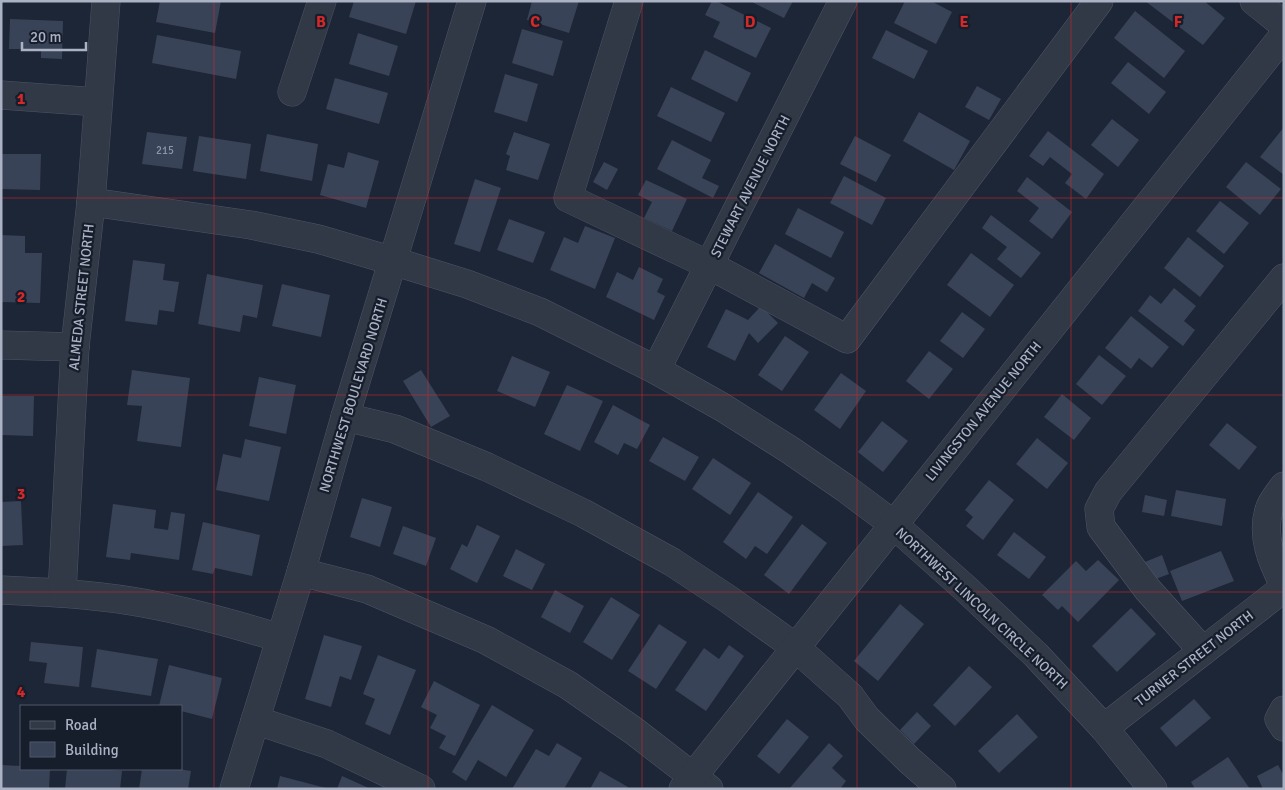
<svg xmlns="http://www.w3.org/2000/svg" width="1285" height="790" font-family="Signika,sans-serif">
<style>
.building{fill:#394357}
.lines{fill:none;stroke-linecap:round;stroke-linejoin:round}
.minor-casing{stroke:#4e5565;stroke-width:29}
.minor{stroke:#313846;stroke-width:28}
.grid{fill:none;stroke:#d62828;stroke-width:1;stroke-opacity:0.55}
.labels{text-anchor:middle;stroke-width:4.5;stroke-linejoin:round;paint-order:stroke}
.number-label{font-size:11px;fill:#8e96a9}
.street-label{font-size:14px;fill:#aab2c4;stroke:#161d2b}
.grid-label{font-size:16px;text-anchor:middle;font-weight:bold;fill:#d62828;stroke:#161d2b;stroke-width:4.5;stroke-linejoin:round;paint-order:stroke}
</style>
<rect width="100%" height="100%" fill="#1d2636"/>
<g class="building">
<polygon points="160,1 221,1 215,33 156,22"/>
<polygon points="354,1 369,2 416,1 406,34 349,17"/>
<polygon points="532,1 579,1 569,33 527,20"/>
<polygon points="712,1 716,1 771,28 756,58 713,37 720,22 705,15"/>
<polygon points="750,1 793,1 784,18"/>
<polygon points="905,1 931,1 952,12 936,44 894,23"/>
<polygon points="1145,1 1204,1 1225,18 1203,45"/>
<polygon points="1135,11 1185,51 1164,78 1114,38"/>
<polygon points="10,19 63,21 62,59 41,58 41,49 9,49"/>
<polygon points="522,29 563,41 553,76 512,63"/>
<polygon points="886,30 928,51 914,79 872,58"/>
<polygon points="358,33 398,46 389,76 349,64"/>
<polygon points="157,35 241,51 236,79 152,63"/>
<polygon points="705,50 751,73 737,102 691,79"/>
<polygon points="1128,62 1166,92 1149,114 1111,83"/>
<polygon points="505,74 538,84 527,122 494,112"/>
<polygon points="335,78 388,93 379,124 326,109"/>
<polygon points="977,86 1001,99 989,120 965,107"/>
<polygon points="671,87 725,113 711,142 657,116"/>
<polygon points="919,112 970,141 954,170 903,141"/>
<polygon points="1112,119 1139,140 1118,167 1091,145"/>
<polygon points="1284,127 1284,175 1260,157"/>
<polygon points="1048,131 1104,174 1086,199 1065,183 1072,174 1050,157 1043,166 1029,156"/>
<polygon points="147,132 187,137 182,169 142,164"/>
<polygon points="514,132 550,144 538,180 506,170 510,156 506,154"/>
<polygon points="267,134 318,144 312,181 260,171"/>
<polygon points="199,136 251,144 246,179 193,171"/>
<polygon points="855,136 891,155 876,182 840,164"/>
<polygon points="672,140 711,160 702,178 719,186 713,198 657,169"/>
<polygon points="348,152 379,161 366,208 320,195 328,164 344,168"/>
<polygon points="1,154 41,154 40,190 1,189"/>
<polygon points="604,162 618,169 607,190 593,182"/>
<polygon points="1246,162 1281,189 1260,215 1226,187"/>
<polygon points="844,176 886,198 872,225 830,203"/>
<polygon points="1027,177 1072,212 1052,239 1029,221 1039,208 1017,191"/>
<polygon points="475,179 501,188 480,252 454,244"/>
<polygon points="646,180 687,199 672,231 644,218 652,202 638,195"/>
<polygon points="1220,201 1249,223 1224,254 1196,231"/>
<polygon points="798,208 844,232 831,258 785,234"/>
<polygon points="991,215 1041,253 1021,278 997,259 1007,247 982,228"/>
<polygon points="509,219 545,232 533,263 497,250"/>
<polygon points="585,226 615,238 595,289 550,270 564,237 578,243"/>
<polygon points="1,235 25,236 25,253 42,253 40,303 1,302"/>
<polygon points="1188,237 1224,266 1200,297 1164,268"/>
<polygon points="775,244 835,278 827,292 812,283 804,298 759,273"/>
<polygon points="971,253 1014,285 990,317 947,285"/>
<polygon points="133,260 165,264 163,280 179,282 174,312 159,310 157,325 125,321"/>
<polygon points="639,267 663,279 657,292 665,296 654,320 606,297 617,272 633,280"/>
<polygon points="207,274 263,285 257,318 243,315 240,332 198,324"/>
<polygon points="282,284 330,295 321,337 272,326"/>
<polygon points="1174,288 1196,306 1184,321 1195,330 1183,346 1138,311 1150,295 1161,304"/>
<polygon points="761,306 778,323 758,343 749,333 735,361 707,347 726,309 748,320"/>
<polygon points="962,312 985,329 963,358 940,341"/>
<polygon points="1131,316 1169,347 1152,368 1139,358 1131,369 1105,348"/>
<polygon points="785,336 809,352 782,391 758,375"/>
<polygon points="929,351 953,369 929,399 906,381"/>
<polygon points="1099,355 1126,376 1102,405 1076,384"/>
<polygon points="512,356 550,372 535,407 497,391"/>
<polygon points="132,370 190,378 181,447 137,441 142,406 127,405"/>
<polygon points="421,370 450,416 431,427 403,381"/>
<polygon points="841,373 866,391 840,429 814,410"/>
<polygon points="259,377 296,385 286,434 249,426"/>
<polygon points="567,385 603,401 580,451 544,434"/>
<polygon points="1062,394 1091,418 1074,440 1044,417"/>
<polygon points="1,396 34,396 33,436 1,435"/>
<polygon points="613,405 650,425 637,449 624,443 618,455 594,442"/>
<polygon points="882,421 908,441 883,472 858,452"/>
<polygon points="1227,423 1257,447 1239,470 1209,445"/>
<polygon points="663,437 699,457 685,481 649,461"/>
<polygon points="1037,438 1068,463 1047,489 1016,464"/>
<polygon points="245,439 281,447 269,501 216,490 223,454 241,458"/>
<polygon points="713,458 751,483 730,515 692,489"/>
<polygon points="989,480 1014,500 983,540 966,526 973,517 965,510"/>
<polygon points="1176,490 1226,499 1222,526 1171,516"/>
<polygon points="758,492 793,517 767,554 755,546 746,559 723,542"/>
<polygon points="1145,495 1167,500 1164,516 1142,512"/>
<polygon points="362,498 392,507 380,547 350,537"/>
<polygon points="21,501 23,545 1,546 1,502"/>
<polygon points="113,504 156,510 154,528 168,530 171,512 185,514 179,560 131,553 130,560 106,557"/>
<polygon points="203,522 260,535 252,576 215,568 213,574 192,570"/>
<polygon points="802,524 827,543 789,594 764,575"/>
<polygon points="477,525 500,536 477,583 450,569 462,544 467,547"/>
<polygon points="403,526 436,538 426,566 393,554"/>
<polygon points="1014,532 1046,557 1029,579 997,555"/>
<polygon points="516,549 545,564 532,590 503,576"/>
<polygon points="1221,551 1234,581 1182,601 1170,571"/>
<polygon points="1162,555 1169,574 1153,580 1145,562"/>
<polygon points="1098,560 1119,580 1078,622 1062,606 1058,610 1042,595 1076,561 1086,571"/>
<polygon points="555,590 584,606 570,633 541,617"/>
<polygon points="611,597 640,615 612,660 583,642"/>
<polygon points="900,604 924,624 878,681 854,661"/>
<polygon points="1131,608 1156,634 1117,672 1092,646"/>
<polygon points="659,624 687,642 656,689 628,671"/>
<polygon points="324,635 362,646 351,680 340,676 331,707 305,699"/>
<polygon points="31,642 83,647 79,687 44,683 47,663 29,661"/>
<polygon points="729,645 744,656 706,711 675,690 704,648 719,659"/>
<polygon points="97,649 158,659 151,696 91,687"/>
<polygon points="378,655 416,670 390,735 365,724 375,699 363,694"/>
<polygon points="169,665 222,678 212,719 181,711 181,706 159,706"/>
<polygon points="969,666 992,687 955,726 933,705"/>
<polygon points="434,681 480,705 455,756 439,748 446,736 430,728 437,715 421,707"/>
<polygon points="1194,699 1211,718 1176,747 1160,728"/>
<polygon points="492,705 534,730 506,777 478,760 466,781 452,772"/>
<polygon points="917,712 931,726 914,744 900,730"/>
<polygon points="1017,714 1038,737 999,773 978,751"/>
<polygon points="787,719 809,737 779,774 757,756"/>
<polygon points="557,743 582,758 564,789 512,789 536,749 549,756"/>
<polygon points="829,743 843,756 832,768 846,781 840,789 789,789"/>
<polygon points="1228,757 1250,789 1195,789 1191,782"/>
<polygon points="1,765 21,766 21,769 50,769 49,789 1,789"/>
<polygon points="1278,765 1284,776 1284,789 1263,789 1257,776"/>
<polygon points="67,769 99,769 122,771 120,789 65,789"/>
<polygon points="142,769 179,769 191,771 188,789 139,789"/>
<polygon points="600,771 628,787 627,789 590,789"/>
<polygon points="280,776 326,788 326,789 277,789"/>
<polygon points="342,776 371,789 337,789"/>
</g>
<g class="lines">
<defs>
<g id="minor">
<polyline points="629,1 568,198 709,265 847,339 1099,1"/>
<polyline points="1254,1 1284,25"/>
<polyline points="292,92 322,1"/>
<polyline points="1,95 98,102"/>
<polyline points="91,202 251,225 318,239 393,261 467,284 540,312 656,370 722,407 790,450 845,488 893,524 966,589 1036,655 1104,728 1153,789"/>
<polyline points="1,345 75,347"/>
<polyline points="656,370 843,1"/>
<polyline points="345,417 395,429 487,467 583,513 672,562 728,599 795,647 850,696 867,719 909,760 942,789"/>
<path d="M1284,486C1279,493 1271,502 1269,510C1261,536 1272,562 1284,585"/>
<polyline points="301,572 367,589 486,640 568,685 634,731 709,789"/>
<path d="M1,590C45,592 88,594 131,601C182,609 231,623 280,638"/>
<polyline points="62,593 75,347 91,202 106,1"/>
<polyline points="1203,651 1148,590 1101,527 1099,509 1108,492 1284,278"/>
<polyline points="1284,710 1279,719 1284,727"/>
<polyline points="255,720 327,744 421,789"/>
<polyline points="1104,728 1284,588"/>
<polyline points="234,789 301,572 345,417 472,1"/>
<polyline points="683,789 1284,35"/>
</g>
</defs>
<use href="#minor" class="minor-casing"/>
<use href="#minor" class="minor"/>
</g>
<path class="grid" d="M214,1V789M428,1V789M642,1V789M857,1V789M1071,1V789M1,198H1284M1,395H1284M1,592H1284"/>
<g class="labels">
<g class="number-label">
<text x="165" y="154">215</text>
</g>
<g class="street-label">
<text transform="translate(750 186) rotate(-63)" y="5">STEWART AVENUE NORTH</text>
<text transform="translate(81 297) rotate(-84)" y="5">ALMEDA STREET NORTH</text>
<text transform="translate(353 395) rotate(-73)" y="5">NORTHWEST BOULEVARD NORTH</text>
<text transform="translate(983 411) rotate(-51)" y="5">LIVINGSTON AVENUE NORTH</text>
<text transform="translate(982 608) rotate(43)" y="5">NORTHWEST LINCOLN CIRCLE NORTH</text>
<text transform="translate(1194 658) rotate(-38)" y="5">TURNER STREET NORTH</text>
</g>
</g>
<g class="grid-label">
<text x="321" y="27">B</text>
<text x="535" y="27">C</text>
<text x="750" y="27">D</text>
<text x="964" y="27">E</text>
<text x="1178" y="27">F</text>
<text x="21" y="104">1</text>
<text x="21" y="302">2</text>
<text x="21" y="499">3</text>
<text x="21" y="697">4</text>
</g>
<rect width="1285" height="790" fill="none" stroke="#aab2c4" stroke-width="5"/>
<rect x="20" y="705" width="162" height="65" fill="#161d2b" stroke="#515968"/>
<rect x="30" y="721" width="25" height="8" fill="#313846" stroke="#515968"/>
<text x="65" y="730" font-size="15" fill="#aab2c4">Road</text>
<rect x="30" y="742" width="25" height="15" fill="#394357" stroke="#515968"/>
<text x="65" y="755" font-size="15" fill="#aab2c4">Building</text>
<path d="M22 42v8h64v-8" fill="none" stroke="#aab2c4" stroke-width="2.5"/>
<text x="30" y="42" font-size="15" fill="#aab2c4" stroke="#161d2b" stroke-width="4" paint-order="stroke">20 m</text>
</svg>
